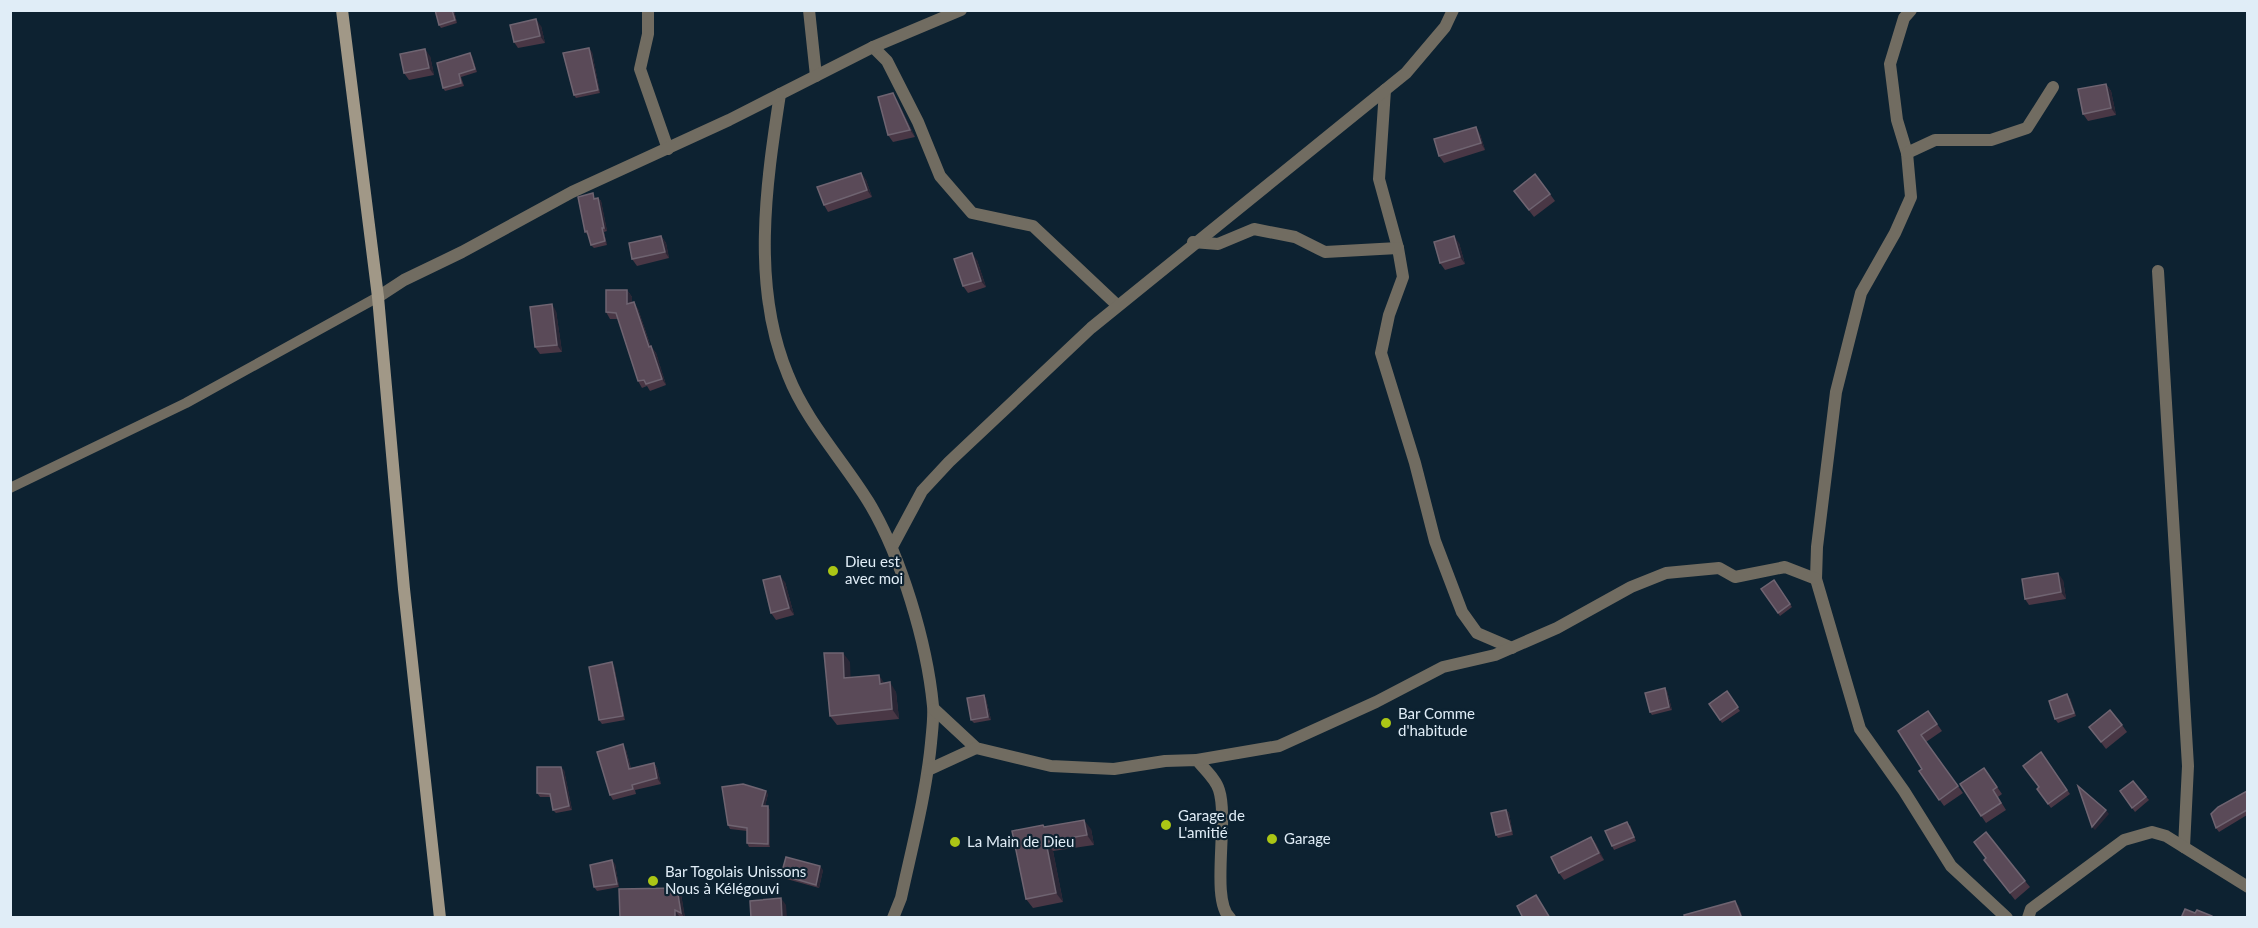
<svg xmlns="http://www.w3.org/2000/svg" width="2258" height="928" font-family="Lato,sans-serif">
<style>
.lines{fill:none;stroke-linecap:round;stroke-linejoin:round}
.service{stroke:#716c61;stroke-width:10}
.minor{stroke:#716c61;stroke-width:12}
.secondary{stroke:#a19887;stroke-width:12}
.wall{fill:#493745}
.shaded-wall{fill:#2a2635}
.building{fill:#5a4a58;stroke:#6f6471;stroke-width:1.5}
.poi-dot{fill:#abc615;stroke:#0d2231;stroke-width:2}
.labels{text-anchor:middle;stroke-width:4.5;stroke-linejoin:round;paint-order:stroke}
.poi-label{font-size:15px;fill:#e0edf7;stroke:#0d2231;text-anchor:start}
</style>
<rect width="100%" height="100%" fill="#0d2231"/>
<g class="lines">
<polyline class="service" points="10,488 186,403 378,297"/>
<g class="minor">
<polyline points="648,10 648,34 640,69 668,149"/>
<polyline points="809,10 816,76"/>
<polyline points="1911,10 1904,18 1890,64 1897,120 1907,153 1911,197 1895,233 1861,293 1836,392 1817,547 1816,579 1860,729 1904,791 1951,866 2007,918"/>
<polyline points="873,47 887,61 918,122 940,176 972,213 1033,226 1117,305"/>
<polyline points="1385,90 1379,179 1398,248 1403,277 1389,315 1381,353 1415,463 1435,541 1462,612 1477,633 1512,648"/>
<path d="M780,94C766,185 751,287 788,375C806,421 842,459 868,501C901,555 927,643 933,706C934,718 932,731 931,743C926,795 912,847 901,898L893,918"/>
<polyline points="1907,153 1935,140 1991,140 2027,128 2053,87"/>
<polyline points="1193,242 1218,244 1254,229 1295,237 1325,252 1398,248"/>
<polyline points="2158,271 2188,766 2184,847"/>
<polyline points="378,297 404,280 462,252 572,192 729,120 873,47 961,10"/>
<polyline points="892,547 922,491 949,462 1091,328 1406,73 1445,27 1453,10"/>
<path d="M934,709L976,748L1051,766L1114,769L1165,761L1197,760C1204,769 1216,779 1219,790C1229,821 1210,900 1230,918"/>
<polyline points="1197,760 1279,746 1376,702 1443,667 1495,655 1557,628 1631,587 1666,573 1719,568 1735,577 1785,567 1816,579"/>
<polyline points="928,770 976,748"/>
<polyline points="2028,918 2031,909 2124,840 2152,832 2166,836 2248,887"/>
</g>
<polyline class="secondary" points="342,10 378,297 404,589 440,918"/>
</g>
<g class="wall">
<polygon points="454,10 457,23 441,28 439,25"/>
<polygon points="541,26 545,43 518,48 514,42"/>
<polygon points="592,52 600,93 576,98 574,95"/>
<polygon points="430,56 434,75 409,80 404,73"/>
<polygon points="472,56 477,72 461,77 464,86 445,91 443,88"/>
<polygon points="2106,84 2111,91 2116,115 2088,121 2083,114"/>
<polygon points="897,100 915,137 893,142 888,135"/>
<polygon points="1480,134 1485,150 1444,163 1439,156"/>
<polygon points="861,173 866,180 872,197 828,212 824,205"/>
<polygon points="1514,191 1550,194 1555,201 1534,217"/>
<polygon points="595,197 596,198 598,198 601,201 607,231 604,232 607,245 594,248 591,245 588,235 585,232"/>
<polygon points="661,236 666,243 669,258 637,266 632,259"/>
<polygon points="1459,243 1465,264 1445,270 1440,263"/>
<polygon points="977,260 986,287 968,293 963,286"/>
<polygon points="627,290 632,297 632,303 638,309 651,347 656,353 666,385 650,391 647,386 642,388 638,381 618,319 610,319 606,312"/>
<polygon points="556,311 562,352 540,354 535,347"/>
<polygon points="1774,580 1792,607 1780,616 1761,589"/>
<polygon points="2063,580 2066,599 2029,605 2025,599"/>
<polygon points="785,582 794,615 776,620 771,613"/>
<polygon points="850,662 850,678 884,683 896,692 899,719 837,725 830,716"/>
<polygon points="614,666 625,720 602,724 599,720"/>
<polygon points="1667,691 1672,710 1652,715 1650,712"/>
<polygon points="1727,691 1740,711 1722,723 1709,704"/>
<polygon points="984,695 986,699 991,720 974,723 971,720"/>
<polygon points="2070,698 2076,716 2058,723 2055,719"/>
<polygon points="1928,711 1942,731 1926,742 1963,793 1944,806 1919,771 1922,769 1898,731"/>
<polygon points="2122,725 2127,732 2106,749 2089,727"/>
<polygon points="626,750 631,768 654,763 657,768 661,784 635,790 636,794 613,800 610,795"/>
<polygon points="2041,752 2070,794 2051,808 2037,789 2039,787"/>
<polygon points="1984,768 2002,794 1998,797 2006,810 1986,823 1960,784"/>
<polygon points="564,770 572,810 556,813 553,810 551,797 540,797 537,793"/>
<polygon points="2133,781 2149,800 2135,812 2120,791"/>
<polygon points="2247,791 2247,815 2219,832 2216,828"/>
<polygon points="768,794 765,806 770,810 770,847 749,847 747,843 747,831 730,829 728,825"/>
<polygon points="1506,810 1509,813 1513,835 1498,838 1496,835"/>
<polygon points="1043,825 1045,827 1091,829 1094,845 1053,851 1063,902 1033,908 1026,899"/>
<polygon points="1630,825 1636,841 1614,850 1612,846"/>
<polygon points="1591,837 1596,844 1604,860 1564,880 1559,873"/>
<polygon points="1974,842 2025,881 2030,887 2015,900 1989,867 1984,860 1986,858"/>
<polygon points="615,864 619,887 597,891 594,887"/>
<polygon points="823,870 819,888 783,878 781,875"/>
<polygon points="677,888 681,894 685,918 679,916 620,918"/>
</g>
<g class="shaded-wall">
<polygon points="452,10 454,10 457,23 455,20"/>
<polygon points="536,19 541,26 545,43 540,36"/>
<polygon points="589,48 592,52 600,93 598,90"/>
<polygon points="425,49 430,56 434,75 429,68"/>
<polygon points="470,53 472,56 477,72 475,69"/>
<polygon points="2106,84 2111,91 2116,115 2111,108"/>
<polygon points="893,93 897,100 915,137 910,130"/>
<polygon points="1476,127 1480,134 1485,150 1481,143"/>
<polygon points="861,173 866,180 872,197 867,190"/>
<polygon points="598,198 601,201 607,231 604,228"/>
<polygon points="602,228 604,232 607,245 605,241"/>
<polygon points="661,236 666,243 669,258 665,252"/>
<polygon points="1454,236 1459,243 1465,264 1460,257"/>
<polygon points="972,253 977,260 986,287 981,281"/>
<polygon points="627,290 632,297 632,310 627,304"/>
<polygon points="634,302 638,309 653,354 649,347"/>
<polygon points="552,304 556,311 562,352 557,345"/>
<polygon points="651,346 656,353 666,385 662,379"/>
<polygon points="2058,573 2063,580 2066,599 2061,592"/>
<polygon points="780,576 785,582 794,615 789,608"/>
<polygon points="843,653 850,662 851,687 844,678"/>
<polygon points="612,662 614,666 625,720 623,716"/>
<polygon points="879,675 885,684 880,684"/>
<polygon points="890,682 896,692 899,719 892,709"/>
<polygon points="1665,688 1667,691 1672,710 1669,707"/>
<polygon points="2067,694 2070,698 2076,716 2074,713"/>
<polygon points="984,695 986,699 991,720 988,717"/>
<polygon points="623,744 626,750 632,774 629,769"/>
<polygon points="654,763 657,768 661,784 657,778"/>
<polygon points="561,767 564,770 572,810 569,806"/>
<polygon points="766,791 768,794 764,810 762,806"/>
<polygon points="768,806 770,810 770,847 768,844"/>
<polygon points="1506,810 1509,813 1513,835 1511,831"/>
<polygon points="2106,810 2109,814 2095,830 2092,827"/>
<polygon points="1084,820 1091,829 1094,845 1087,835"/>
<polygon points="1591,837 1596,844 1604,860 1599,853"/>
<polygon points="1046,842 1053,851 1063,902 1056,893"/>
<polygon points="612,860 615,864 619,887 617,884"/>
<polygon points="820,866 823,870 819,888 816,885"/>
<polygon points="677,888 681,894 685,918 681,913"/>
<polygon points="781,898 786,905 787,918 782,918"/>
<polygon points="1735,901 1739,906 1743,918 1741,916"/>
<polygon points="675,910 679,916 679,918 675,918"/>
</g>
<g class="building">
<polygon points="435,10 452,10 455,20 439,25"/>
<polygon points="536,19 540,36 514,42 510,25"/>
<polygon points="589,48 598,90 574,95 563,53"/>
<polygon points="425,49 429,68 404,73 400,54"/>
<polygon points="470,53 475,69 459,74 461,83 443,88 437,63"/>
<polygon points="2106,84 2111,108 2083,114 2078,89"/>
<polygon points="893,93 910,130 888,135 878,97"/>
<polygon points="1476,127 1481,143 1439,156 1434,139"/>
<polygon points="861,173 867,190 824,205 817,187"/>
<polygon points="1535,174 1550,194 1529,210 1514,191"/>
<polygon points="593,193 594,199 598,198 604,228 602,228 605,241 591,245 587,231 585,232 578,197"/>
<polygon points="661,236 665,252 632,259 629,243"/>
<polygon points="1454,236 1460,257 1440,263 1434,242"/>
<polygon points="972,253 981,281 963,286 954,259"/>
<polygon points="606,290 627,290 627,304 634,302 649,347 651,346 662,379 646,384 644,380 638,381 616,313 606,312"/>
<polygon points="552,304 557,345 535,347 530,307"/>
<polygon points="2058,573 2061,592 2025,599 2022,579"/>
<polygon points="780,576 789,608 771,613 763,580"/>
<polygon points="1774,580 1790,604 1778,613 1761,589"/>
<polygon points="824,653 843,653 844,678 879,675 880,684 890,682 892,709 830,716"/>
<polygon points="612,662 623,716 599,720 589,667"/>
<polygon points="1665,688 1669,707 1650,712 1645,693"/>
<polygon points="1727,691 1738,707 1720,720 1709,704"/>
<polygon points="2067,694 2074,713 2055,719 2049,701"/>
<polygon points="984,695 988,717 971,720 967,698"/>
<polygon points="2110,710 2122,725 2101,742 2089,727"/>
<polygon points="1928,711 1937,724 1921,735 1958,786 1939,800 1919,771 1922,769 1898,731"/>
<polygon points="623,744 629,769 654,763 657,778 632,785 633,789 610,795 597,752"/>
<polygon points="2041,752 2067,790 2048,804 2037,789 2039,787 2023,766"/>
<polygon points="537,767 561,767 569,806 553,810 550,794 537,793"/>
<polygon points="1984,768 1997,787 1993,790 2001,803 1981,816 1960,784"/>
<polygon points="2133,781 2146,797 2132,808 2120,791"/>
<polygon points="743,784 766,791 762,806 768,806 768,844 747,843 747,828 728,825 722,787"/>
<polygon points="2078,786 2106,810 2092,827"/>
<polygon points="2247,791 2247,810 2216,828 2211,814 2218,807"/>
<polygon points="1506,810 1511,831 1496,835 1491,813"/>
<polygon points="1084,820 1087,835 1046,842 1056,893 1026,899 1012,831 1043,825 1044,827"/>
<polygon points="1627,822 1634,837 1612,846 1605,831"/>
<polygon points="1986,832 2025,881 2010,893 1984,860 1986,858 1974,842"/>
<polygon points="1591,837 1599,853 1559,873 1551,857"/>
<polygon points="786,857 820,866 816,885 781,875"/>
<polygon points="612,860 617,884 594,887 590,865"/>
<polygon points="677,888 681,913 675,910 675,918 620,918 619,889"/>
<polygon points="1536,895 1550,918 1523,918 1517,906"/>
<polygon points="781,898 782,918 751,918 750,901"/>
<polygon points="1735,901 1741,916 1735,918 1685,918 1684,915"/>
<polygon points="2185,909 2195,913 2197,910 2212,916 2212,918 2181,918"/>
</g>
<g class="poi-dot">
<circle cx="833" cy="571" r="6"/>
<circle cx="1386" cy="723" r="6"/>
<circle cx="1166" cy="825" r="6"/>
<circle cx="1272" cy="839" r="6"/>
<circle cx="955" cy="842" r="6"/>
<circle cx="653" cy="881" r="6"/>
</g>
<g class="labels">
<g class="poi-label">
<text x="845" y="567">Dieu est<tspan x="845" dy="17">avec moi</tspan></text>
<text x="1398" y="719">Bar Comme<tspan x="1398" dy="17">d'habitude</tspan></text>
<text x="1178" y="821">Garage de<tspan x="1178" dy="17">L'amitié</tspan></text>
<text x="1284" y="844">Garage</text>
<text x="967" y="847">La Main de Dieu</text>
<text x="665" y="877">Bar Togolais Unissons<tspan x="665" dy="17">Nous à Kélégouvi</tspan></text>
</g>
</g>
<rect width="2258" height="928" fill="none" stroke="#e0edf7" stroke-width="24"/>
</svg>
